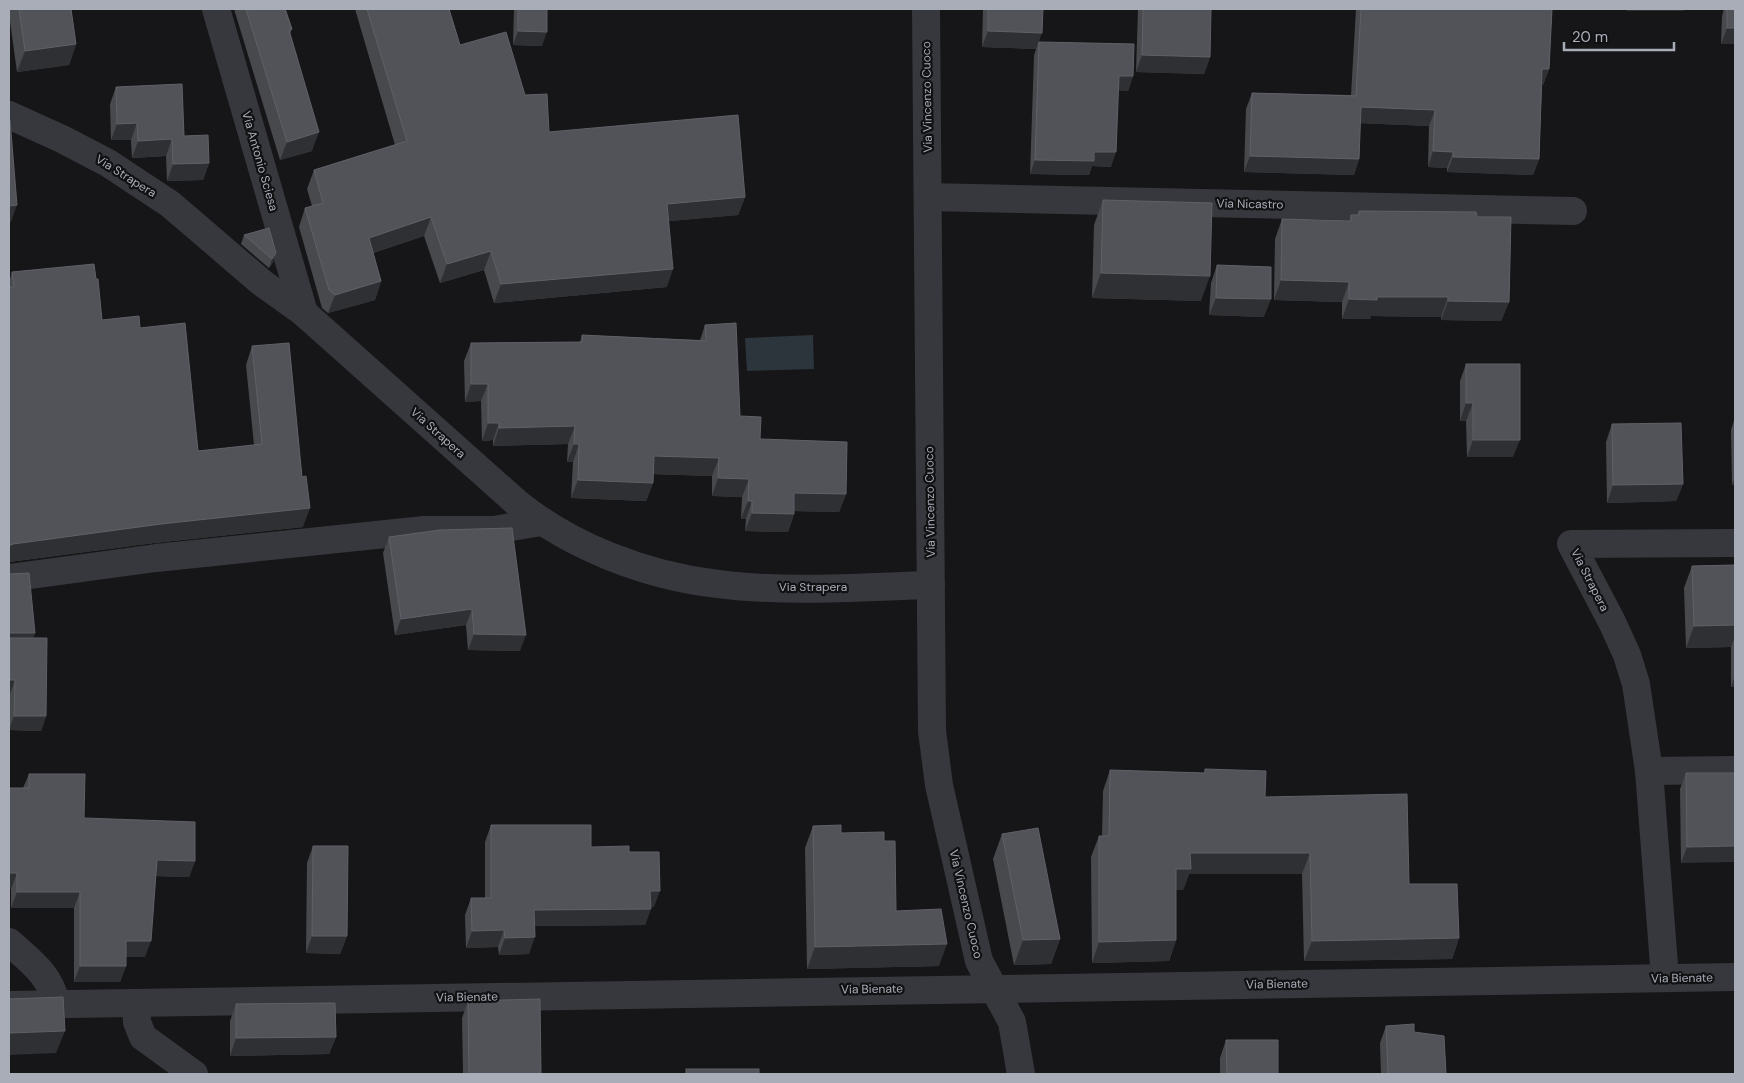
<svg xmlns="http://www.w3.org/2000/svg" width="1744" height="1083" font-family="'DM Sans',sans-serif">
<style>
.water{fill:#2c353c}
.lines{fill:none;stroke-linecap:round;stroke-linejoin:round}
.minor{stroke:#37383d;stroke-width:28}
.wall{fill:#47494d}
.shaded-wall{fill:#2f3033}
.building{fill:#525359;stroke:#5f6168}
.labels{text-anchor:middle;stroke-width:4.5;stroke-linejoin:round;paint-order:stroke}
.street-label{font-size:12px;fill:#a8adb8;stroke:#111113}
</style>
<rect width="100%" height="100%" fill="#161618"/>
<polygon class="water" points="813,335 814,369 747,371 745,338"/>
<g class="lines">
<g class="minor">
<polyline points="216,9 304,313"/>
<polyline points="926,9 932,731 939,785 979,961 1012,1022 1021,1074"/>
<path d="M9,115L62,139L108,163L170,204L261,282L304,313L516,502C571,547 647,576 718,584C786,593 863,587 931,585"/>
<polyline points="928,197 1573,211"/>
<polyline points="9,578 156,558 424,530 494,530 541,522"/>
<polyline points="1649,771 1735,770"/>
<path d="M9,942C30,961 51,975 56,1004"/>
<polyline points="1665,978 1649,771 1636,684 1627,655 1612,622 1571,544 1735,543"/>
<polyline points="136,1003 137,1022 143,1037 194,1074"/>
<polyline points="9,1005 1735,977"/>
</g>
</g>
<g class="wall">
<polygon points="9,9 71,9 76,44 69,65 17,72 9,14"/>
<polygon points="234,9 288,9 286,10 292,29 290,34 312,151 280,160"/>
<polygon points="355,9 449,9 460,45 525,95 549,132 745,197 738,215 669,221 667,287 494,303 484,270 440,283 424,236 373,253 381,281 375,300 328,313 322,308 299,227 305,208 312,206 307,189 314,170 395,145"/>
<polygon points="514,9 547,9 542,46 513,45"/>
<polygon points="983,9 1043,9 1039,42 1133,76 1128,91 1118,90 1111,167 1092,166 1089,175 1030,174 1034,56 1036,49 982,47"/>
<polygon points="1138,9 1211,9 1210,57 1204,74 1136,72"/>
<polygon points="1356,9 1552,9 1549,69 1543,85 1542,85 1539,159 1533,175 1447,172 1447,168 1428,167 1429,126 1360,123 1359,159 1354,175 1244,172 1246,109 1252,93 1351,95"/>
<polygon points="1724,9 1735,9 1735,44 1721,44 1722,16"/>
<polygon points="116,87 184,136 209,163 203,180 167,181 166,156 132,158 131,140 111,140 110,104"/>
<polygon points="1103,200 1201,301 1092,298 1094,225"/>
<polygon points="1359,211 1477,217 1509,302 1501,321 1441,320 1441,317 1371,316 1370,319 1342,319 1342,302 1274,300 1275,239 1282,219 1349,221 1351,215 1357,215"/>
<polygon points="269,228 273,262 269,268 241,244 244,235"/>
<polygon points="1217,265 1264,317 1209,315 1211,283"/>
<polygon points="12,272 96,279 102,320 140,328 198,451 254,445 246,365 252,346 303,527 154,543 9,562 9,282"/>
<polygon points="705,325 740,416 760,439 846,494 839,512 794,511 794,514 788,532 745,531 746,519 741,519 742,497 712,496 712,476 653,474 653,483 646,501 571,498 573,462 567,462 568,444 493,446 493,440 482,441 481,401 465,402 464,361 471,343 580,342 582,335 700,340"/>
<polygon points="1466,364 1513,457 1467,457 1466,421 1460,421 1460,381"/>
<polygon points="1735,417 1735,485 1732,485 1731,430"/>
<polygon points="1612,424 1683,484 1676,501 1607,503 1606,442"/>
<polygon points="389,537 520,651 468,650 466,625 395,635 383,553"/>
<polygon points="1735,565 1735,687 1731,687 1731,647 1686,648 1684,588 1692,566"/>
<polygon points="9,573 35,633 33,638 46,716 41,731 9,730 10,694 9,694"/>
<polygon points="1205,769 1265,797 1409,884 1459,938 1452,959 1304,961 1302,874 1189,874 1183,890 1176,890 1176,940 1169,961 1092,963 1091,857 1099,836 1102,836 1103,791 1110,770 1204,773"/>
<polygon points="1686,773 1735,773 1681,863 1680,789"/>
<polygon points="29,774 84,818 195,861 189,877 155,876 145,957 126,957 126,966 120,982 74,982 74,908 11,908 11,889 23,788"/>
<polygon points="491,825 591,847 629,852 654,907 651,907 645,925 535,926 529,954 499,955 498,947 466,948 465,915 471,898 485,898 485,842"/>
<polygon points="813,826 841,833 884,841 896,911 939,966 807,969 805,848"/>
<polygon points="1002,834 1060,939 1051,964 1014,965 993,859"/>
<polygon points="313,846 347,936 340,954 306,953 307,863"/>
<polygon points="468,1001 541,1074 463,1074 462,1018"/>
<polygon points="236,1004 336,1037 329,1054 230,1056 230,1021"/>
<polygon points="1386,1026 1414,1032 1446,1074 1381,1074 1380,1043"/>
<polygon points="1226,1040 1278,1074 1220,1074 1220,1058"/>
</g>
<g class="shaded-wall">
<polygon points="1627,9 1685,9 1684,11 1626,11"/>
<polygon points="1727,28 1735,28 1735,44 1721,44"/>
<polygon points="518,31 547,32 542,46 513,45"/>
<polygon points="988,31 1042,33 1036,49 982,47"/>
<polygon points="76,44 69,65 17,72 25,51"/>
<polygon points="1142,55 1210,57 1204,74 1136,72"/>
<polygon points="1542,69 1549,69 1543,85 1537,85"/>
<polygon points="1119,76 1133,76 1128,91 1114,90"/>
<polygon points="1361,107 1435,110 1429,126 1355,123"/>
<polygon points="137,123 131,140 111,140 117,124"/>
<polygon points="319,132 312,151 280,160 287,142"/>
<polygon points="172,139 166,156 132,158 138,141"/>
<polygon points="1433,151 1453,152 1447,168 1428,167"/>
<polygon points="1094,152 1116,152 1111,167 1092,166 1089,175 1030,174 1035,160"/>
<polygon points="1250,156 1359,159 1354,175 1244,172"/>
<polygon points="1453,157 1539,159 1533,175 1447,172"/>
<polygon points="209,163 203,180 167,181 173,164"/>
<polygon points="745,197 738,215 660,222 667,204"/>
<polygon points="17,205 11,222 9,222 9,206"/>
<polygon points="431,217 424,236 362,256 369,238"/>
<polygon points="491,251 484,270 440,283 447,264"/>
<polygon points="276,253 273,262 269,268 272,259"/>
<polygon points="673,269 667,287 494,303 501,284"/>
<polygon points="1101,273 1210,276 1201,301 1092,298"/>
<polygon points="1281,280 1349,282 1342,302 1274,300"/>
<polygon points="381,281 375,300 328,313 335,295"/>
<polygon points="1377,297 1448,297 1441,317 1371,316 1370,319 1342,319 1349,299"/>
<polygon points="1216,298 1271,299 1264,317 1209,315"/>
<polygon points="1448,301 1509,302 1501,321 1441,320"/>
<polygon points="471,384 488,384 481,401 465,402"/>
<polygon points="1466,403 1473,403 1466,421 1460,421"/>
<polygon points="488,423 499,423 493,440 482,441"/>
<polygon points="575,426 568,444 493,446 499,428"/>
<polygon points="1473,440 1520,440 1513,457 1467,457"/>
<polygon points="574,444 579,444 573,462 567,462"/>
<polygon points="654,456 719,458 712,476 647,474"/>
<polygon points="1735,476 1735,485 1732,485"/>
<polygon points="718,478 749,479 742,497 712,496"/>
<polygon points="578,480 653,483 646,501 571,498"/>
<polygon points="1683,484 1676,501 1607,503 1613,485"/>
<polygon points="794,493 846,494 839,512 788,511"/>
<polygon points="748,501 752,501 746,519 741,519"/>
<polygon points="310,508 303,527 154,543 9,562 9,546 13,544 161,524"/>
<polygon points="752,513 794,514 788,532 745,531"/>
<polygon points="472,609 466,625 395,635 401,619"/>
<polygon points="1735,625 1735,636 1731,647 1686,648 1694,626"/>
<polygon points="9,633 35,633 28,652 10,638 9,642"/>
<polygon points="474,634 526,635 520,651 468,650"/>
<polygon points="1735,675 1735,687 1731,687"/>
<polygon points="10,680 15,680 10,694 9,694 9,683"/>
<polygon points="14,716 46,716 41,731 9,730"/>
<polygon points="1735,846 1735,862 1681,863 1687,847"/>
<polygon points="1190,853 1310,853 1302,874 1189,874 1183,890 1168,890 1176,869"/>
<polygon points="157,860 195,861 189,877 151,876"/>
<polygon points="9,873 17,873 11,889 9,889"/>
<polygon points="650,891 660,891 654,907 644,907"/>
<polygon points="17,892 80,892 74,908 11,908"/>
<polygon points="651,909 645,925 528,926 534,910"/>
<polygon points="504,930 498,947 466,948 472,931"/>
<polygon points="312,936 347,936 340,954 306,953"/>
<polygon points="535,937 529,954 499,955 505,938"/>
<polygon points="1459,938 1452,959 1304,961 1312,941"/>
<polygon points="1060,939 1051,964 1014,965 1023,940"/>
<polygon points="1176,940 1169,961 1092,963 1099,942"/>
<polygon points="126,941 151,941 145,957 120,957"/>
<polygon points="947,944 939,966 807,969 815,947"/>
<polygon points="80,966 126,966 120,982 74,982"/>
<polygon points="65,1031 56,1053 9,1055 9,1033"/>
<polygon points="336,1037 329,1054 230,1056 236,1038"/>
</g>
<g class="building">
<polygon points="19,9 71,9 76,44 25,51"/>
<polygon points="246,9 285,9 292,29 289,30 319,132 287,142"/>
<polygon points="367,9 449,9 460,45 506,32 525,95 547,94 549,132 738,115 745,197 667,204 673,269 501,284 491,251 447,264 431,217 369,238 381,281 335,295 329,290 305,208 323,203 314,170 407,141"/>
<polygon points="518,9 547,9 547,32 518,31"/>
<polygon points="988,9 1043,9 1042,33 988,31"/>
<polygon points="1143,9 1211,9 1210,57 1142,55"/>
<polygon points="1361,9 1552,9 1549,69 1542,69 1539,159 1453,157 1453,152 1433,151 1435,110 1361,107 1359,159 1250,156 1252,93 1356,96"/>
<rect x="1727" y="9" width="8" height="19"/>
<polygon points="1039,42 1134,44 1133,76 1119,76 1116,152 1094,152 1094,161 1035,160"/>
<polygon points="182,84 184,136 208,135 209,163 173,164 172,139 138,141 137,123 117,124 116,87"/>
<polygon points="10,120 17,205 9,206 9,121"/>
<polygon points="1103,200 1212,203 1210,276 1101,273"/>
<polygon points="1359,211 1476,212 1477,217 1511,217 1509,302 1448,301 1448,297 1377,297 1377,300 1349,299 1349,282 1281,280 1282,219 1351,221 1351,215 1359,215"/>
<polygon points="269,228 276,253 272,259 244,235"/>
<polygon points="94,264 96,279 98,279 102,320 139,316 140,328 185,323 198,451 262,444 252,346 289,343 302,477 306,476 310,508 161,524 13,544 9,546 9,287 14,287 12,272"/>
<polygon points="1217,265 1271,267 1271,299 1216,298"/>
<polygon points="736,323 740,416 761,417 760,439 847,442 846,494 794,493 794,514 752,513 752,501 748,501 749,479 718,478 719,458 654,456 653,483 578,480 579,444 574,444 575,426 499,428 499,423 488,423 488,384 471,384 471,343 582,342 582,335 706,341 705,325"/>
<polygon points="1466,364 1520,364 1520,440 1473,440 1473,403 1466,403"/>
<polygon points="1681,423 1683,484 1613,485 1612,424"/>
<polygon points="512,528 526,635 474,634 472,609 401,619 389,537 440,530"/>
<polygon points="1735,565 1735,625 1694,626 1692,566"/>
<polygon points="9,573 10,574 29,573 35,633 9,633"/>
<polygon points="10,638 47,638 46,716 14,716 15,680 10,680"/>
<polygon points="1205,769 1266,771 1265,797 1407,794 1409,884 1457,884 1459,938 1312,941 1310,853 1190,853 1191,869 1176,869 1176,940 1099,942 1099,836 1109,836 1110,770 1205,773"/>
<polygon points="1686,773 1735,773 1735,846 1687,847"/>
<polygon points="29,774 85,774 84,818 195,822 195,861 157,860 151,941 126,941 126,966 80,966 80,892 17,892 17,873 9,873 9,788 29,788"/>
<polygon points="491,825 591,825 591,847 629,846 629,852 659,852 660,891 650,891 651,909 534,910 535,937 505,938 504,930 472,931 471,898 491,898"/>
<polygon points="841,825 841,833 884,832 884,841 895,841 896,911 941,909 947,944 815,947 813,826"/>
<polygon points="1038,828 1060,939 1023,940 1002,834"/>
<polygon points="313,846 348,846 347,936 312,936"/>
<polygon points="63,997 65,1031 9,1033 9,999"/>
<polygon points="540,999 541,1074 469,1074 468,1001"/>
<polygon points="335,1003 336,1037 236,1038 236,1004"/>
<polygon points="1414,1024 1414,1032 1444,1036 1446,1074 1388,1074 1386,1026"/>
<polygon points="1226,1040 1278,1040 1278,1074 1227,1074"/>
<rect x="686" y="1069" width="73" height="5"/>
</g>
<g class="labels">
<g class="street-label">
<text transform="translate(927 97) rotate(-91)" y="4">Via Vincenzo Cuoco</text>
<text transform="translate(260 161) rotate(74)" y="4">Via Antonio Sciesa</text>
<text transform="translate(126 176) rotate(32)" y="4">Via Strapera</text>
<text transform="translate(1250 204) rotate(1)" y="4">Via Nicastro</text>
<text transform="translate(438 433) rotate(42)" y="4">Via Strapera</text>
<text transform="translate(930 502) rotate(-91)" y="4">Via Vincenzo Cuoco</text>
<text transform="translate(1590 580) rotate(63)" y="4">Via Strapera</text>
<text x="813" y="591">Via Strapera</text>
<text transform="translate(966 904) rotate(77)" y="4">Via Vincenzo Cuoco</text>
<text transform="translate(1682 978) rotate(-1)" y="4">Via Bienate</text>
<text transform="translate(1277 984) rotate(-1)" y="4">Via Bienate</text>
<text transform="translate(872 989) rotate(-1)" y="4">Via Bienate</text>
<text transform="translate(467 997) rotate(-1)" y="4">Via Bienate</text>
</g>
</g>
<rect width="1744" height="1083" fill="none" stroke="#a8adb8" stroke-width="20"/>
<path d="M1564 42v8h110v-8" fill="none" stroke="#a8adb8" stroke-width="2.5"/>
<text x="1572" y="42" font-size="15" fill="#a8adb8" stroke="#111113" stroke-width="4" paint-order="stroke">20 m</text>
</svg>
